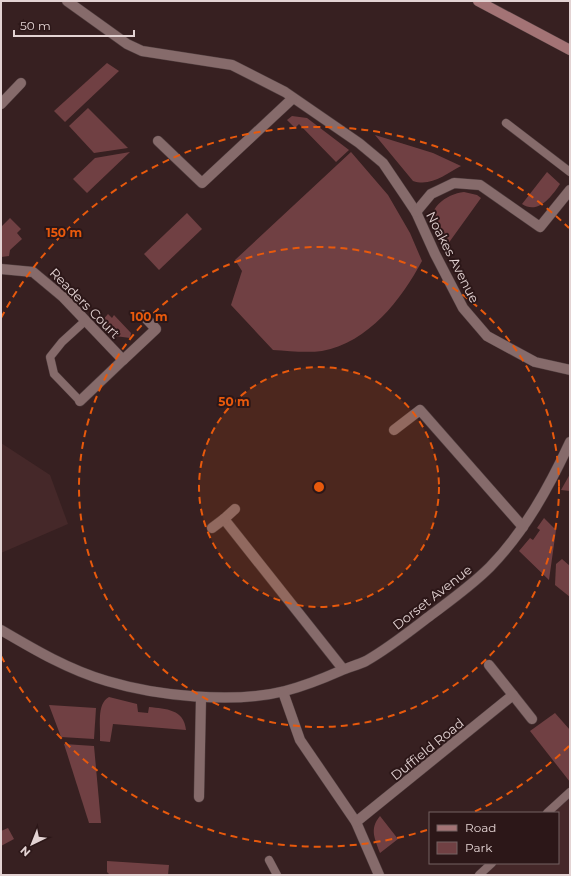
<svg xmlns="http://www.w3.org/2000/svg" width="571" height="876" font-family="Montserrat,sans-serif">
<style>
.built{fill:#452829}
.green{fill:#704043}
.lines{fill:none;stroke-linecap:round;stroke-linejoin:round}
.lane-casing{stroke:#503e3f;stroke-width:9}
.street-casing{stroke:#503e3f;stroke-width:11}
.secondary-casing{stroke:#503e3f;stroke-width:11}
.lane{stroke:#866b6b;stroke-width:8}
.street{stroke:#866b6b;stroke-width:10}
.secondary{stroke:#a37375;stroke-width:10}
.ring{fill:none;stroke:#e8590c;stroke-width:2;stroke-dasharray:7 5}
.labels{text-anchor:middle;stroke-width:4;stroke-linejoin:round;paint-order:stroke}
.street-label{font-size:13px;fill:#e3d3d3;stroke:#2c1718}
.centre{fill:#e8590c;stroke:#2c1718;stroke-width:2}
.ring-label{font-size:12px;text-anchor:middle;font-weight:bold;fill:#e8590c;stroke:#2c1718;stroke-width:4;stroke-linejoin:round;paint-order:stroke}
</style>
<rect width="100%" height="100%" fill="#372021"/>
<g class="built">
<polygon points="1,443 50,475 68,524 1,553"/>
<polygon points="570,790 570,875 473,875 487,863 558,863 558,813 544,813"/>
</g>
<g class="green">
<polygon points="107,63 119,71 65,122 54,111"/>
<polygon points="88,108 128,148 94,153 69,126"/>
<polygon points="292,116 307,118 349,150 336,162 299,124 295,128 287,120"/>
<path d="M375,135L433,153L461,166C446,174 431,187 413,181Z"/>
<polygon points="130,152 87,193 73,179 95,158"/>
<path d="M351,152L388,195L410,233L422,261C401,300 369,342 322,351C307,353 289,351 273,350L231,305L242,271L235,260Z"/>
<path d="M547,172L560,184C552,196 538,215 522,204Z"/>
<path d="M464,192L477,195L481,198L445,248C441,241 437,235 434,229C425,209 446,194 464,192Z"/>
<polygon points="187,213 202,229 159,270 144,254"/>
<polygon points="10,218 21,229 17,233 22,239 10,250 9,256 1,257 1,227"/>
<polygon points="108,314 112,318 114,315 131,333 130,338 115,336 101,322"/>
<polygon points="570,474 570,491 561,490"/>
<polygon points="544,518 556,530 549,580 519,551 530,538 533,540 540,530 537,528"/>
<polygon points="562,559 570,566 570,597 555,585 556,564"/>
<path d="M109,697L137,704L138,712L148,713L149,707C166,709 184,709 186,730L113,724L110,742L100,741C101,727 96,704 109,697Z"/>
<polygon points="49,705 96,708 94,739 61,737"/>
<polygon points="555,713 570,730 570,782 530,731"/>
<polygon points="64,744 94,746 101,823 89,823"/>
<path d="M380,816L398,839L380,853C375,839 369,829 380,816Z"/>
<polygon points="8,828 14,839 1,846 1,831"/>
<polygon points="107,861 169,865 168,875 110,875 107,872"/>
</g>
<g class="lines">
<defs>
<g id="lane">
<polyline points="506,123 570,172"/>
<polyline points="80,401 54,374 50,357 62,342 85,321"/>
<polyline points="547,813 570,792"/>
<polyline points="269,860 277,875"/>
<polyline points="479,875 492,863"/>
</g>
<g id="street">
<polyline points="67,1 127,44 142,51 232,65 285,92 359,143 383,163 406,197 416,212 435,254 463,308 487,336 535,362 570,370"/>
<polyline points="1,104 21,83"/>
<polyline points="158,141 202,183 292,99"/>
<polyline points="416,212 431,194 454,183 480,185 540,227 570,190"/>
<polyline points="1,269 33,272 63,297 123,360 80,401"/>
<polyline points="123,360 156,329 143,315"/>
<polyline points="394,430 420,410 523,527"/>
<polyline points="235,509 224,519 343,669"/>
<polyline points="212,528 224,519"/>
<path d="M1,630C35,650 69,670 107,681C157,696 234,704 285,691C304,686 322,679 340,671C349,667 358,665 366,661C389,648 410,631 431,615C451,600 472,585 490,567C525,531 549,487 570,442"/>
<polyline points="283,692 300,740 356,822 379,875"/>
<polyline points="513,695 532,719"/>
<polyline points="199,797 201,698"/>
<polyline points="356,822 513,695 489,665"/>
</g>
<polyline id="secondary" points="478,1 570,50"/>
</defs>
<use href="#lane" class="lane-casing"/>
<use href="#street" class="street-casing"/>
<use href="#secondary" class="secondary-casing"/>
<use href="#lane" class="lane"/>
<use href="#street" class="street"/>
<use href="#secondary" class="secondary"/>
</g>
<circle cx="319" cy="487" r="120" fill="#e8590c" fill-opacity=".12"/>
<g class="ring">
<circle cx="319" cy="487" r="120"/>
<circle cx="319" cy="487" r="240"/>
<path d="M569 746A360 360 0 0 1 474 812M427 830A360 360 0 0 1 1 656M1 318A360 360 0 0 1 569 228"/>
</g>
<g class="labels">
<g class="street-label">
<text transform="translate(453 257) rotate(63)" y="5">Noakes Avenue</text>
<text transform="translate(85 303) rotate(45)" y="5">Readers Court</text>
<text transform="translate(432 597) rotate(-38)" y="5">Dorset Avenue</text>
<text transform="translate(427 749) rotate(-39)" y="5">Duffield Road</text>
</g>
</g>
<circle cx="319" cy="487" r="6" class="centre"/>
<g class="ring-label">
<text x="64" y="237">150 m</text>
<text x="149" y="321">100 m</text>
<text x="234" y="406">50 m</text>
</g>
<rect width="571" height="876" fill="none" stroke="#e3d3d3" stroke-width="4"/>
<rect x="429" y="812" width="130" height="52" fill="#2c1718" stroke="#756263"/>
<rect x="437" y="825" width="20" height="6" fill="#a37375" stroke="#756263"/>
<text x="465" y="832" font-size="12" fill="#e3d3d3">Road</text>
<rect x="437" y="842" width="20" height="12" fill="#704043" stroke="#756263"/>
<text x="465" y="852" font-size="12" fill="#e3d3d3">Park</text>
<g transform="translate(32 844) rotate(223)" stroke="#2c1718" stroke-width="3" paint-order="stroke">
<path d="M0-3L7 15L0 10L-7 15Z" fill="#e3d3d3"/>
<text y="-6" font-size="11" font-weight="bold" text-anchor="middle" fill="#e3d3d3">N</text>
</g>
<path d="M14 30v6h120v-6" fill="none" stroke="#e3d3d3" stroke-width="2"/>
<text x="20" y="30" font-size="12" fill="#e3d3d3" stroke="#2c1718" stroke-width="3" paint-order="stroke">50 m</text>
</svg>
